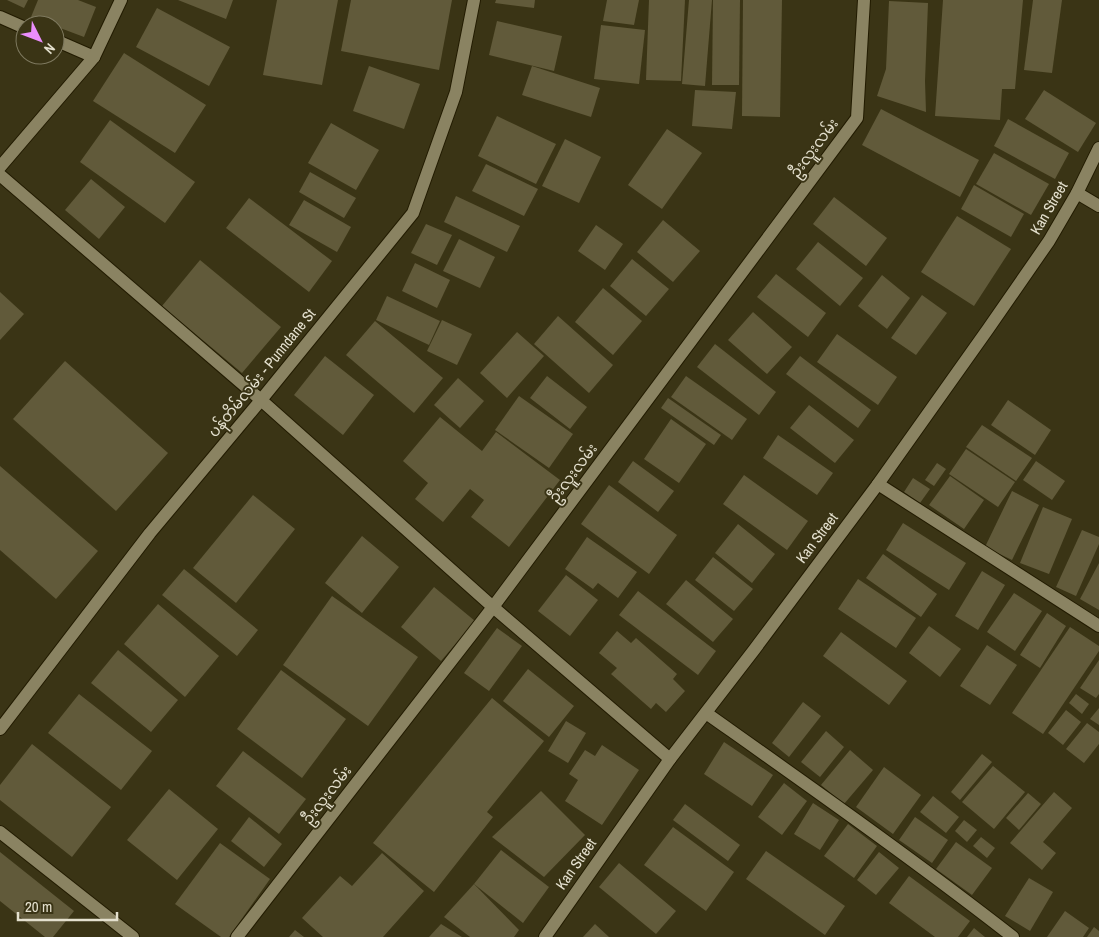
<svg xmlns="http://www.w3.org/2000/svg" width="1099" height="937" font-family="'Archivo Narrow','Noto Sans Myanmar',sans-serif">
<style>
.building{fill:#615a3a}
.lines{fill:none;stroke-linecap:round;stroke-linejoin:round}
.minor-casing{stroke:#221b00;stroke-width:14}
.minor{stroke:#8a8362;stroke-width:12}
.labels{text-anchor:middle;stroke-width:4;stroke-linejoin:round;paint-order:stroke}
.street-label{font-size:15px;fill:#e4e0ce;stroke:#3a3415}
</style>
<rect width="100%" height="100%" fill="#3a3415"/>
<g class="building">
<polygon points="7,0 28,0 24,8"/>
<polygon points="38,0 78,0 96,7 84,37 31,17"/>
<polygon points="178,0 233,0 226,19"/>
<polygon points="277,0 338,0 322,85 263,75"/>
<polygon points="351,0 452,0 439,70 341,51"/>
<polygon points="496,0 535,0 534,8 495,3"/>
<polygon points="607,0 639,0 634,25 603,21"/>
<polygon points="649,0 685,0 681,81 646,80"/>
<polygon points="689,0 712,0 705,86 682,84"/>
<polygon points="713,0 740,0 739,85 712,85"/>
<polygon points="743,0 782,0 780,117 742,116"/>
<polygon points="943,0 1023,0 1015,89 1002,89 1000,120 935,116"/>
<polygon points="1033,0 1062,0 1052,73 1024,70"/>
<polygon points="889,1 928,3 925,81 926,112 877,96 886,69"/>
<polygon points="157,8 230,47 209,86 136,47"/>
<polygon points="497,21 562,36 554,71 489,55"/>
<polygon points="601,25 645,30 639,84 594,79"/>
<polygon points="124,53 206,105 175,153 93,101"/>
<polygon points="369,66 420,84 404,129 353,111"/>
<polygon points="532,66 600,88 591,117 522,95"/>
<polygon points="695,90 736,92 732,129 692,126"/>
<polygon points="1044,90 1096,123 1078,152 1025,119"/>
<polygon points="881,109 979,160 960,197 862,145"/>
<polygon points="497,116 556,144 536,184 478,156"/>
<polygon points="1008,119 1069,153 1055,179 994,146"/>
<polygon points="110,120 195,182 165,223 80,162"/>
<polygon points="331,123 379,150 356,190 308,163"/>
<polygon points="667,129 702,153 662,209 628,185"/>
<polygon points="565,139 601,157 579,203 542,186"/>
<polygon points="994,153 1049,184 1031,215 976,184"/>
<polygon points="486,164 538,189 524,216 472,191"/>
<polygon points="310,172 356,198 344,218 299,192"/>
<polygon points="91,179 125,207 99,239 65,210"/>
<polygon points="974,185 1024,214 1011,237 961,209"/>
<polygon points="456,196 520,226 507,252 444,222"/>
<polygon points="834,197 887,238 866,266 813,224"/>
<polygon points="249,198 332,261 309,292 226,228"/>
<polygon points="304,200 351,227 337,252 289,225"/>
<polygon points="957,216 1011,249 974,306 921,272"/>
<polygon points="663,220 700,251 673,282 637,252"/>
<polygon points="426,224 452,235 437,265 411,253"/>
<polygon points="596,225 623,244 605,270 578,251"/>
<polygon points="459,239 495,257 480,288 443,271"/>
<polygon points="818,242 863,278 840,306 796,269"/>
<polygon points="632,259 669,289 646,316 610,286"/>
<polygon points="200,260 281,327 242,373 162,306"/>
<polygon points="415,263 450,280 437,308 402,291"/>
<polygon points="776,274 826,313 808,337 757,297"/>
<polygon points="882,275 910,298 887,329 858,306"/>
<polygon points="603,288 642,321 613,355 575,322"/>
<polygon points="0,292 24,314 0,340"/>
<polygon points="922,295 947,313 916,355 891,338"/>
<polygon points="387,296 440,321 429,345 376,320"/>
<polygon points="753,312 792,347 767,374 728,340"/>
<polygon points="558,316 613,365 589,393 534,344"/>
<polygon points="442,320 472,334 457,365 427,351"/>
<polygon points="375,321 443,378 414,413 346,355"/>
<polygon points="517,332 544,356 507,398 480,373"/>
<polygon points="837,334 897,377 878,405 817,362"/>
<polygon points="715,344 776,392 759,415 697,367"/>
<polygon points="325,356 374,395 343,435 294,395"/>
<polygon points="800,356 871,410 858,428 786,374"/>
<polygon points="65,361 168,453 116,511 13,419"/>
<polygon points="547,376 587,407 570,429 530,398"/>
<polygon points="686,376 747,419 732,440 671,397"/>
<polygon points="458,378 484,401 460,428 434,405"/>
<polygon points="519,396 573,434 549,468 495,430"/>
<polygon points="668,398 721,435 714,445 661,408"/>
<polygon points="1008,400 1051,430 1035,455 991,425"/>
<polygon points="809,405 854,440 835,463 790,428"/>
<polygon points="440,417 482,451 496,432 560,480 509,547 471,517 484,500 470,489 443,522 415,499 428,483 403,461"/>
<polygon points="671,419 706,444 679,483 644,459"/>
<polygon points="982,425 1032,458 1016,481 966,447"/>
<polygon points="778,435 833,473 817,495 763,458"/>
<polygon points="966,449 1015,482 998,507 949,474"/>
<polygon points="633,461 674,491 658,512 618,482"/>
<polygon points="1036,461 1065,481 1052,500 1023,480"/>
<polygon points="937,463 946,469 934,486 925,480"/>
<polygon points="0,466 98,551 56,599 0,550"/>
<polygon points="744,475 808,521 787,550 723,504"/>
<polygon points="950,476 984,500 964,529 929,505"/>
<polygon points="913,478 930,489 920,503 904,492"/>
<polygon points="609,485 677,535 649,574 581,524"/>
<polygon points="1012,491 1039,505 1012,560 985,547"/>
<polygon points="253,495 295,529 236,603 193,568"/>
<polygon points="1043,507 1072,519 1049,574 1020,563"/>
<polygon points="903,523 966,563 949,590 886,550"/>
<polygon points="738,524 775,554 752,583 715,553"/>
<polygon points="1082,530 1099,537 1099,544 1076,596 1056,587"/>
<polygon points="362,536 399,567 362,613 325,583"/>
<polygon points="587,537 637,572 618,598 598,583 593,589 565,569"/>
<polygon points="883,554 937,594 921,617 866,578"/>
<polygon points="713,557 753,589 734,611 695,580"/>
<polygon points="1099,563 1099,610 1080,599"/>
<polygon points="184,569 258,630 237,656 162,595"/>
<polygon points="982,571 1005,585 978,630 955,616"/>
<polygon points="566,575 598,600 570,636 538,611"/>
<polygon points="858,579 916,618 896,648 838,609"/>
<polygon points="686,580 733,619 713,642 666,604"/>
<polygon points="434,587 475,621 441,661 401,627"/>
<polygon points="638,591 716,651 698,675 619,615"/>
<polygon points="1014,593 1042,611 1015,651 987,632"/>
<polygon points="332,596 418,657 368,726 283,665"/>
<polygon points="158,604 219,656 185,697 124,644"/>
<polygon points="1047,613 1066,626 1040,668 1020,655"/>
<polygon points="929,626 961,649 940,677 909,653"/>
<polygon points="1070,627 1099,646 1099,651 1043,734 1012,713"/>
<polygon points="497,628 522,646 489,691 464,673"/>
<polygon points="617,631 631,643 636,638 677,674 673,679 685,691 666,712 656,703 651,709 611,674 617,668 599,653"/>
<polygon points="841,632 907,681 889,705 823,656"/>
<polygon points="987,645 1017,665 990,705 960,686"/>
<polygon points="118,650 178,700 151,732 91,683"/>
<polygon points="1099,660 1099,694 1096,698 1080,688"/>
<polygon points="528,669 574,706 549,737 503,701"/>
<polygon points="281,670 346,719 302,778 237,729"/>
<polygon points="79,694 152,751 121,790 48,733"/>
<polygon points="1076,694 1089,704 1082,714 1069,703"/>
<polygon points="492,698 544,741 487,812 493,817 434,892 373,843"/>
<polygon points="803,702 821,716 789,757 772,743"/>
<polygon points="1099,708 1099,725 1090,719"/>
<polygon points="1066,710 1081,722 1063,745 1048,733"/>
<polygon points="566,721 586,733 568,763 548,751"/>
<polygon points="1087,723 1099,732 1099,744 1084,763 1066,749"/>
<polygon points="826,731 844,747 820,777 801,762"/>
<polygon points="724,742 773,775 752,806 704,774"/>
<polygon points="32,744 111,807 72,857 0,800 0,785"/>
<polygon points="602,745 639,770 602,825 565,801 578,780 569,774 585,750 595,756"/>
<polygon points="850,750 873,770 844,804 821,785"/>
<polygon points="243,751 306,799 279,834 216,786"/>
<polygon points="982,754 992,762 960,800 951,792"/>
<polygon points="993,766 1025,792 994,829 962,802"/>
<polygon points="884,767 921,795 893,834 856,807"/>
<polygon points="784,783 807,801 782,835 758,817"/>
<polygon points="169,789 218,829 177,880 127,840"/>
<polygon points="541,791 585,835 544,877 492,837"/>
<polygon points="1054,792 1072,808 1043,842 1056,853 1042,870 1010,843"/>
<polygon points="1028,793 1041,804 1019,830 1006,818"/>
<polygon points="933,796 959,817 946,833 920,812"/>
<polygon points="813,803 839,820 820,850 794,834"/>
<polygon points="685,804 740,845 728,861 673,820"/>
<polygon points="249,817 282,844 264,867 231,841"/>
<polygon points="915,817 948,840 932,863 899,840"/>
<polygon points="964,820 977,830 967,842 955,831"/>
<polygon points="848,824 877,846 854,878 824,856"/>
<polygon points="673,827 734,872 706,911 644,865"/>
<polygon points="981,837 995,848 987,858 973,846"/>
<polygon points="956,842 992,868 972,895 936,869"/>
<polygon points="220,843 270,879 229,937 221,937 175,904"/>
<polygon points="501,850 549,887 523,923 474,884"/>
<polygon points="766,851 845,906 825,935 746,879"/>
<polygon points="0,852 74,911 53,937 45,937 0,901"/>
<polygon points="879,852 899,868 876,895 857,880"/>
<polygon points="382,853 424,891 383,937 323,937 302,918 340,876 352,886"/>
<polygon points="619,863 676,911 656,934 599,887"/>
<polygon points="909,876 970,921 958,937 935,937 889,903"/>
<polygon points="1029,878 1053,892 1030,931 1005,916"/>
<polygon points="474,884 519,930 514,937 470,937 444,917"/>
<polygon points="1065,911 1089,928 1083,937 1047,937"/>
<polygon points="441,924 462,937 429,937"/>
<polygon points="595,924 609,937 583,937"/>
<polygon points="1094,927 1099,931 1099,937 1087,937"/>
<polygon points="974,928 985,937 967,937"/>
<polygon points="295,930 304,937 289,937"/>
</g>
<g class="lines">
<defs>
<g id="minor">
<polyline points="0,17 25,28"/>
<polyline points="55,40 94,57"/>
<polyline points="0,167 94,57 121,0"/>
<polyline points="0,175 261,400 493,607 670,759"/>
<polyline points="1077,193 1099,206"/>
<polyline points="878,484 1099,626"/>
<path d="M706,713C809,786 913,859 1013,937"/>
<polyline points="0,729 150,533 261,400 413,213 456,92 474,0"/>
<polyline points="0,832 133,937"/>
<polyline points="237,937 493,607 857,118 864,0"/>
<polyline points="545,937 670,759 754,650 878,484 988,329 1049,241 1077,193 1099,148"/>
</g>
</defs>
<use href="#minor" class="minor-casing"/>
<use href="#minor" class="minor"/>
</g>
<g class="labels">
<g class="street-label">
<text transform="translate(814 148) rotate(-53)" y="5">ဦးလူးလမ်း</text>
<text transform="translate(1049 208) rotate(-60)" y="5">Kan Street</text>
<text transform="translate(262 373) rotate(-51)" y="5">ပန်တိမ်လမ်း - Punndane St</text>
<text transform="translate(573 473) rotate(-53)" y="5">ဦးလူးလမ်း</text>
<text transform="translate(817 538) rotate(-53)" y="5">Kan Street</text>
<text transform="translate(327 795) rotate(-52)" y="5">ဦးလူးလမ်း</text>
<text transform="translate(576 864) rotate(-55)" y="5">Kan Street</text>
</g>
</g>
<g transform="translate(40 40) rotate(132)"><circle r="24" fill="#3a3415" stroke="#7e795f"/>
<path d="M0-4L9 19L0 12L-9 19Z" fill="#eb8dfc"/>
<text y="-8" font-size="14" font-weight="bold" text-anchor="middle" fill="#e4e0ce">N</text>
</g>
<path d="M18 912v8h99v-8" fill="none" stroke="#e4e0ce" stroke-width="2.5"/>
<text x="25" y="912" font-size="15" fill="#e4e0ce" stroke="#3a3415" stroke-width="4" paint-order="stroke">20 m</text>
</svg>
